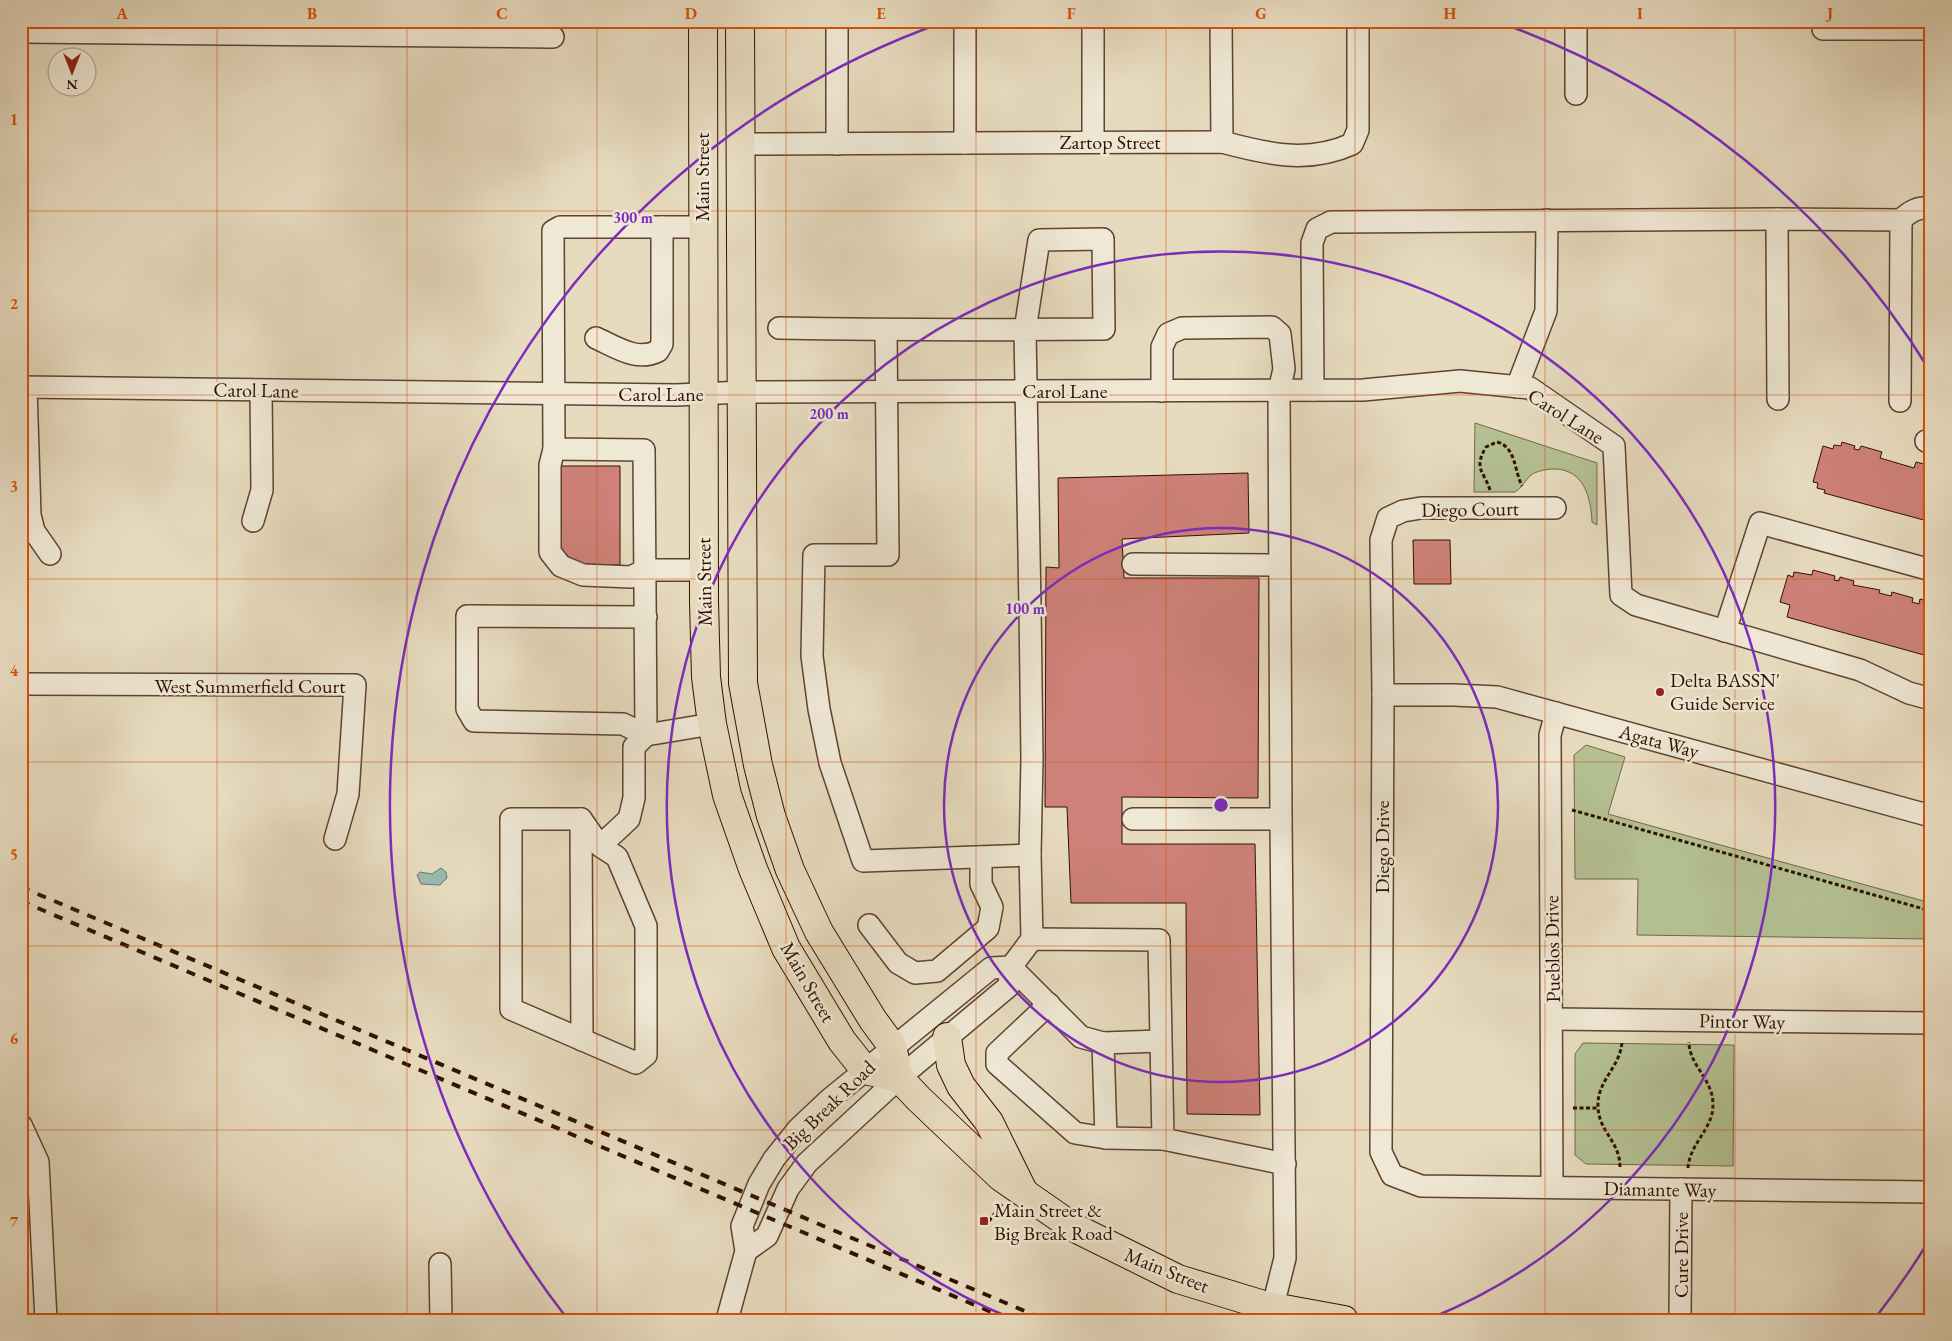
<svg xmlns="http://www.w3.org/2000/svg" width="1952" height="1341" font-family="'EB Garamond',serif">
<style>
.green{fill:#b4c093;stroke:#72684a}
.water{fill:#97bbb3;stroke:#6e776b}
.building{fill:#ce8178;stroke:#301000}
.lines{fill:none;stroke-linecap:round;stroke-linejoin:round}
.minor-casing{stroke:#5e4330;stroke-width:24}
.major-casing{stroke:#301000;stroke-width:30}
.path{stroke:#301000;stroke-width:3;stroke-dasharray:4 2.5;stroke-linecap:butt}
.minor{stroke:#efe8d5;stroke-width:21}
.major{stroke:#e7dbbf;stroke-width:28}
.rail{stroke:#301000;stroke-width:4;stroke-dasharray:9 9;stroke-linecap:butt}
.grid{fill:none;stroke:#d6520b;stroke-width:1;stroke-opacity:0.55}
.ring{fill:none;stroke:#7b2cbf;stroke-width:2.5}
.poi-dot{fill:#8f2418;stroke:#efe8d5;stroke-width:2}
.labels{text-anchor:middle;stroke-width:5;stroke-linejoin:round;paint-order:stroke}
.street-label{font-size:20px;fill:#301000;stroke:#efe8d5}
.poi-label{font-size:20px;fill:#301000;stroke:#efe8d5;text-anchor:start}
.centre{fill:#7b2cbf;stroke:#efe8d5;stroke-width:2.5}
.ring-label{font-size:15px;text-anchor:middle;font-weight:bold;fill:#7b2cbf;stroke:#efe8d5;stroke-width:5;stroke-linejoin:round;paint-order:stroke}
.neatline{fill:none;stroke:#d6520b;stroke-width:2}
.grid-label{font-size:16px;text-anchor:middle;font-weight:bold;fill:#d6520b}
</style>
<rect width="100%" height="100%" fill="#e7dbbf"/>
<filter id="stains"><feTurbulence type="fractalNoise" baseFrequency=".004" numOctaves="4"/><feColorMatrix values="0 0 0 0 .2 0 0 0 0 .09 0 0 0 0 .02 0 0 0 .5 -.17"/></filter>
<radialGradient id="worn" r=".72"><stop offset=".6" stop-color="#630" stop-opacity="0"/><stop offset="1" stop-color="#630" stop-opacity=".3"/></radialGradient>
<g class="green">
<path d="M1475,423L1597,463V525L1592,522C1591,498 1584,469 1554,469C1546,469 1537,471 1531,475C1525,480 1522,488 1515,492H1474Z"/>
<polygon points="1586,745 1625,757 1608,814 1931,903 1931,939 1637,935 1638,879 1575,879 1574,755"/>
<polygon points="1583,1043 1734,1045 1733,1166 1586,1164 1575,1155 1575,1054"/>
</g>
<polygon class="water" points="441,868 446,872 447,878 440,885 421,884 417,875 420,872 432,874"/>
<g class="building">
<polygon points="1842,442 1855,446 1854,449 1859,450 1861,446 1882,452 1880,458 1914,468 1916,462 1931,466 1931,522 1824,493 1825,490 1817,488 1818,483 1813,482 1823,446 1833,449 1834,445 1841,446"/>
<polygon points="561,466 620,466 620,565 577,564 561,550"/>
<polygon points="1248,473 1249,533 1122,539 1124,578 1259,578 1258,798 1122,797 1122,844 1255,844 1260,1115 1187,1114 1186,903 1071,903 1067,807 1045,807 1046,567 1059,568 1058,478"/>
<polygon points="1413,540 1450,540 1451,584 1414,584"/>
<polygon points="1813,570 1835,576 1834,580 1839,581 1840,577 1854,581 1853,585 1880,590 1879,593 1891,596 1892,592 1913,598 1912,602 1919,604 1920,599 1931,602 1931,651 1926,649 1924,655 1787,617 1790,605 1780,602 1788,575 1793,577 1794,572 1812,575"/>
</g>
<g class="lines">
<defs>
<g id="minor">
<polyline points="837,21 837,144"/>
<polyline points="965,21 965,143"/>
<polyline points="1093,21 1093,142"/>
<polyline points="1221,21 1222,142"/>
<polyline points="1576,21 1576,94"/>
<polyline points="1823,21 1823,29 1931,29"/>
<polyline points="21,32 553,37"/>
<path d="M740,144L1222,142C1267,154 1308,164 1352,144L1358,130V21"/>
<path d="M1901,220C1910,211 1918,207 1931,208"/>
<path d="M779,328C887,330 995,330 1104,329L1103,239L1039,240L1025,330L1030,608L1032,759L1030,855L1032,939"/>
<polyline points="886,330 888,555 814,555 812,656 819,709 830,763 863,861 1030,855"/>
<path d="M596,338C616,347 637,362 658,351L662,344V227"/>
<polyline points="21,387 676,395 743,392 1363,390 1460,381 1530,388 1614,446 1621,595 1636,605 1860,670 1909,693 1931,699"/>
<polyline points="26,387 30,515 34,531 50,554"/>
<polyline points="1517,387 1546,311 1547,220"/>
<polyline points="1313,390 1312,243 1317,229 1331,222 1777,219"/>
<polyline points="1778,399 1777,219 1901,220 1900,401"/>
<polyline points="1926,441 1931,441"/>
<polyline points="554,449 550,465 550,552 561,566 583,575 631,577 645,570 703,570"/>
<polyline points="1555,508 1421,508 1403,511 1388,518 1381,540 1383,695 1381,1152 1392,1175 1421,1186 1931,1192"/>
<polyline points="253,521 262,490 261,390"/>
<polyline points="1133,564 1279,565"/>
<polyline points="646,617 467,616 467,709 474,721 623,724 646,735 644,450 554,449 553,231 560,227 702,227"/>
<polyline points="1725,631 1760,523 1931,570"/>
<polyline points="21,684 355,685 348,794 335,839"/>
<polyline points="1383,695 1454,695 1497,697 1931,816"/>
<polyline points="581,819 582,1040"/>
<polyline points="1133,819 1281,819 1279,391 1284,369 1280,334 1272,327 1182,328 1168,334 1162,347 1162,391"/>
<polyline points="600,846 617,857 646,926 646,1055 636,1063 511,1009 511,819 581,819 600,846 629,819 634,798 634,747 646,735 712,724"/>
<polyline points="869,925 898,963 915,973 937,971 988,928 992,907 981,884 981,857"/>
<polyline points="1049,1004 997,1053 997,1064 1075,1133 1106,1138"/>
<polyline points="1553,1019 1931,1023"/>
<polyline points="1160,1041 1103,1043 1106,1138 1163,1139 1285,1164"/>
<polyline points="1103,1043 1081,1037 1011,967 1032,939 1159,940 1163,1139"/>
<polyline points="21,1125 38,1162 46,1320"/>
<polyline points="1552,1187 1550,735 1556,713"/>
<polyline points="440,1264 441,1320"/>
<polyline points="1273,1306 1285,1258 1281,819"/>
<polyline points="727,1320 746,1251 742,1226 759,1184 774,1159 798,1129 830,1099 991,968 1011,967 1009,986 899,1078 807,1163 788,1189 767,1236 746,1251"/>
<polyline points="1680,1320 1681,1189"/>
</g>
<g id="major">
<polyline points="703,21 704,602 706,677 712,724 727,795 753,869 786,948 842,1041 865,1070 899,1078"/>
<polyline points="740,21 743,683 758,765 771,816 790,870 819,932 873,1020 892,1046 899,1078 919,1099 1001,1177 1073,1227 1178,1279 1267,1306 1344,1320"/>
<polyline points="947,1037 951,1065 961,1086 989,1122 1022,1189"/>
</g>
</defs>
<use href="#minor" class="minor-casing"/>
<use href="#major" class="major-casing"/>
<g class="path">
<path d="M1490,490C1484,471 1473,469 1486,447L1497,442C1516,447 1514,470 1522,486"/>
<polyline points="1572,810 1931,911"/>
<polyline points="1573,1108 1598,1108"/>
<path d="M1620,1167C1620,1141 1598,1131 1598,1106C1597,1080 1621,1067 1622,1041"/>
<path d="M1688,1168C1690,1142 1714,1129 1713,1103C1712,1078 1689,1065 1689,1042"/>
<polyline points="989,1221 1002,1204"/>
</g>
<use href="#minor" class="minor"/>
<use href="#major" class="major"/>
<g class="rail">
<polyline points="21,887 1046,1320"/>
<polyline points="21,901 1010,1320"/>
</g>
</g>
<path class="grid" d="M217,21V1320M407,21V1320M597,21V1320M786,21V1320M976,21V1320M1166,21V1320M1355,21V1320M1545,21V1320M1735,21V1320M21,211H1931M21,395H1931M21,579H1931M21,762H1931M21,946H1931M21,1130H1931"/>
<g class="ring">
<circle cx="1221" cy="805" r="277"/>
<path d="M1013 1319A554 554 0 1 1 1429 1319"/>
<path d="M1930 1239A831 831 0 0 1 1876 1317M566 1317A831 831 0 0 1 944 22M1498 22A831 831 0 0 1 1930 371"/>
</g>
<g class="poi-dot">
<circle cx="1660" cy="692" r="5"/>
<rect x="979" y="1216" width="10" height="10" rx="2.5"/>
</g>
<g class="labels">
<g class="street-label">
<text x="1110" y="149">Zartop Street</text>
<text transform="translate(702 177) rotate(-90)" y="7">Main Street</text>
<text transform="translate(256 390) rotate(1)" y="7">Carol Lane</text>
<text x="1065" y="398">Carol Lane</text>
<text x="661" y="401">Carol Lane</text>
<text transform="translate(1566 416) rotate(32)" y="7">Carol Lane</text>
<text transform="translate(1470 509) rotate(-1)" y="7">Diego Court</text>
<text transform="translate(704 582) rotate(-91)" y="7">Main Street</text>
<text x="250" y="693">West Summerfield Court</text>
<text transform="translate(1659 741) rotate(15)" y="7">Agata Way</text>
<text transform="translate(1382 847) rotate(-90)" y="7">Diego Drive</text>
<text transform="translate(1552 949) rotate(-91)" y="7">Pueblos Drive</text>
<text transform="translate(808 982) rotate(60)" y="7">Main Street</text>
<text transform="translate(1742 1021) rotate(1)" y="7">Pintor Way</text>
<text transform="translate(829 1105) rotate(-44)" y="7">Big Break Road</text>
<text transform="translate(1660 1189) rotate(1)" y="7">Diamante Way</text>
<text transform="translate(1681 1255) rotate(-90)" y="7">Cure Drive</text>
<text transform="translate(1167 1270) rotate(22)" y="7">Main Street</text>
</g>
<g class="poi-label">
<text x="1670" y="687">Delta BASSN'<tspan x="1670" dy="23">Guide Service</tspan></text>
<text x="994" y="1217">Main Street &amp;<tspan x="994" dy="23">Big Break Road</tspan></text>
</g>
</g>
<circle cx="1221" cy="805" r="8" class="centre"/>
<g class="ring-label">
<text x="633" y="223">300 m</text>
<text x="829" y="419">200 m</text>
<text x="1025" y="614">100 m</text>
</g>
<rect width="1952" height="1341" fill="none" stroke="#e7dbbf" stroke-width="55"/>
<g transform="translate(72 72) rotate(180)"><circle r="24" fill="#efe8d5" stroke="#a39280"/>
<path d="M0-4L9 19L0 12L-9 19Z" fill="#8f2418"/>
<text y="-8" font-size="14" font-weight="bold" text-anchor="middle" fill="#301000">N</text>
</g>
<rect x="28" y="28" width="1896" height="1286" class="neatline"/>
<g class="grid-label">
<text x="122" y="19">A</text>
<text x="312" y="19">B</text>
<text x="502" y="19">C</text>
<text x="691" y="19">D</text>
<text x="881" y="19">E</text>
<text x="1071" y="19">F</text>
<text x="1261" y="19">G</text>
<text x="1450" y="19">H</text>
<text x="1640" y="19">I</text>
<text x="1830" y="19">J</text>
<text x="14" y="125">1</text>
<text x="14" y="309">2</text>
<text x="14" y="492">3</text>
<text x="14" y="676">4</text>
<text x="14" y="860">5</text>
<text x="14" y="1044">6</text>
<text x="14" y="1227">7</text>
</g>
<rect width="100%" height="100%" filter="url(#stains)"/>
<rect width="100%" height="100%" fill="url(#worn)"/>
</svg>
